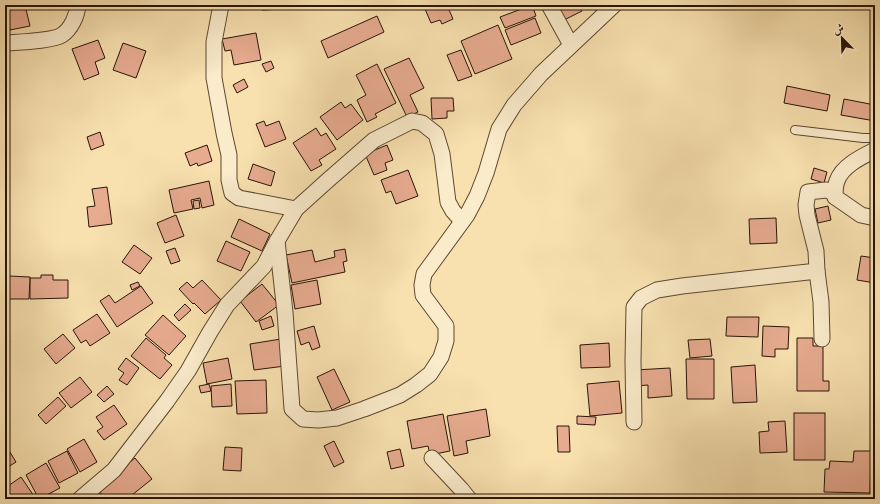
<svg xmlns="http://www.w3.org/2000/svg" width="880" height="504" font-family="Alegreya,Amiri,serif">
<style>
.building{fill:#e7ab90;stroke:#281407}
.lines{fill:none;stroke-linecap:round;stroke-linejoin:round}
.lane-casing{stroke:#5c4731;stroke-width:10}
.street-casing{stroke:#5c4731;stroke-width:17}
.lane{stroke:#faebcb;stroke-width:8}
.street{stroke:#faebcb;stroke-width:15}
</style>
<rect width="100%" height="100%" fill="#f8e0af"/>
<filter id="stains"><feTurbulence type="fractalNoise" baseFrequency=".005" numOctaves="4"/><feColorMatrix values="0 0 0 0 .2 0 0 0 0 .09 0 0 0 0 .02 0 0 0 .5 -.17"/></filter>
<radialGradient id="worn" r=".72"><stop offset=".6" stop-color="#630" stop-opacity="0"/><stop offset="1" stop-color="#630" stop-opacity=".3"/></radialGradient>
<g class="building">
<polygon points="20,5 25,5 30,26 10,30 8,22 9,22 6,8"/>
<polygon points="86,5 106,5 86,7"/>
<polygon points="262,5 285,5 285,9 262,10"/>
<polygon points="434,5 447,5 453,19 442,24 440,20 431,23 425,9"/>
<polygon points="532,5 536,16 505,28 500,17"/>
<polygon points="558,5 579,5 582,11 564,20"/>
<polygon points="377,16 384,32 328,58 321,41"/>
<polygon points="535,18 541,33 511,45 505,30"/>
<polygon points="498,25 512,59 475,74 461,41"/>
<polygon points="256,33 261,60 234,65 231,50 225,51 222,39"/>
<polygon points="98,40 105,58 95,62 99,74 84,80 72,49"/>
<polygon points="123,43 146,51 136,78 113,70"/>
<polygon points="461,50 472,76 458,81 447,55"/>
<polygon points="409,58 424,88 410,95 418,112 407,117 384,69"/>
<polygon points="271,61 274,68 266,72 262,64"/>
<polygon points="377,64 396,103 375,114 377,117 367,122 357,100 366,95 356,75"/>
<polygon points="244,79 248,87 237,93 233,85"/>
<polygon points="787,86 830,95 827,111 784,103"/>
<polygon points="431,98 453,98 454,111 447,111 447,118 432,119"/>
<polygon points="844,99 875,105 875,121 841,115"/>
<polygon points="341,102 345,108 351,104 363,120 337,140 320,117"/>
<polygon points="264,121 266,126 279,121 286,139 265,147 256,124"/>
<polygon points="316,128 321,136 326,133 336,149 319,160 322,165 311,171 293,143"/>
<polygon points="100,132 104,145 91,150 87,137"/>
<polygon points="207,145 212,161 198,166 197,163 190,166 185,153"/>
<polygon points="387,145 393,160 385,163 387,170 374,175 365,154"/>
<polygon points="253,164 275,172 271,186 248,179"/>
<polygon points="814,168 827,172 824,183 811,179"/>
<polygon points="408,170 418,196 396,204 391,191 386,193 381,180"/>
<polygon points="209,181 214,205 202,208 200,198 191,200 193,209 174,213 169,190"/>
<polygon points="107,187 112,224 89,227 87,207 95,206 92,189"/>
<polygon points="199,200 200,208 194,209 193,201"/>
<polygon points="828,206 831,220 818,223 815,209"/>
<polygon points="176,215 184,236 165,243 157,223"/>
<polygon points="776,218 777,243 750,244 749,219"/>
<polygon points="239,219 270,234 262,251 231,237"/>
<polygon points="226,241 250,252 241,271 217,261"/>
<polygon points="134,245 152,258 140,274 122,262"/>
<polygon points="175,248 180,261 171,264 166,251"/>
<polygon points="345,249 347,261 343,262 345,272 292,283 286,255 312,250 315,262 335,257 334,251"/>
<polygon points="861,256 875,258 875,283 857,280"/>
<polygon points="41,275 53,275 53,280 68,280 68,298 30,299 30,278 41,278"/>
<polygon points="9,276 30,277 29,299 9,299"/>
<polygon points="202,280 221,300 205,314 194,303 193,304 179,289 187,282 193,288"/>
<polygon points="317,280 321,304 295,309 291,285"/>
<polygon points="138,282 140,286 132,290 130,285"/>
<polygon points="262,284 279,305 256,322 240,301"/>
<polygon points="141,286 153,303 117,327 100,301 109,295 115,303"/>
<polygon points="185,304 191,310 179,321 174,315"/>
<polygon points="97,314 110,333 90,346 86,340 81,343 73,330"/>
<polygon points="163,315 186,336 169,355 145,335"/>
<polygon points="271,316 274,326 262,330 259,321"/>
<polygon points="727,317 759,317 758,337 726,336"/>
<polygon points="314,326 320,347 312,350 309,342 301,345 297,331"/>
<polygon points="763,326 789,327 788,349 775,349 775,357 762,356"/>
<polygon points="63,334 75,348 56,364 44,349"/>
<polygon points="146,338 166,355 164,358 172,365 160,379 131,356"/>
<polygon points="797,338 813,338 813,346 823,346 823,381 829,381 829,391 797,391"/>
<polygon points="5,339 10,341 5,355"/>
<polygon points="281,339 285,366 254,370 250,344"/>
<polygon points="710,339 712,356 690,358 688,340"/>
<polygon points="609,343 610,367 581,368 580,345"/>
<polygon points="126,358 139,368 127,385 119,380 124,373 118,369"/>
<polygon points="228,358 232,379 207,384 203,363"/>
<polygon points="686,359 714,359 714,399 687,399"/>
<polygon points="755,365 757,402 733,403 731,367"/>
<polygon points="670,368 672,396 648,398 648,385 636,386 635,370"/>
<polygon points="334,369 350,402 332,410 317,377"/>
<polygon points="80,377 92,392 71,408 59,393"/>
<polygon points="266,380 267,413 237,414 235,381"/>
<polygon points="619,381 622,413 590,416 587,384"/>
<polygon points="209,384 211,391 201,393 199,386"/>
<polygon points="231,384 232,406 212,407 211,386"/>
<polygon points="107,386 114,394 104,402 97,395"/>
<polygon points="58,397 66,406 46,424 38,415"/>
<polygon points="114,405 127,424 104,440 97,431 103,427 96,417"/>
<polygon points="486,409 490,436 466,441 468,453 454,456 447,416"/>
<rect x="794" y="413" width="31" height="47"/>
<polygon points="443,414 450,451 430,455 428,446 412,449 407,421"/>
<polygon points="577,416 596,417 595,425 577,424"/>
<polygon points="785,421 787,452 760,453 759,432 769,431 768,422"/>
<polygon points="557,426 569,426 570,452 558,452"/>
<polygon points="84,439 97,462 80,472 67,449"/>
<polygon points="334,441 344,462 334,467 324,446"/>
<polygon points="5,444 16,462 5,469"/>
<polygon points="225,447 242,448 241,471 223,470"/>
<polygon points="400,449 404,466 391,469 387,452"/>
<polygon points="67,451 78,473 59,483 48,461"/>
<polygon points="854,451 871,451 870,493 824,492 825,469 829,469 830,461 853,462"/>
<polygon points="135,458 152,479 127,499 105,499 97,488"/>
<polygon points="46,463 60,488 39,499 26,475"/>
<polygon points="21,477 36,499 8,499 5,495 5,488"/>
</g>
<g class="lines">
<defs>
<polyline id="lane" points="795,130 863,138 875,138"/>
<g id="street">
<polyline points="221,5 214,42 214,78 224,133 229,155 229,180 232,193 239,198 296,209"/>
<polyline points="549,5 571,45"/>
<path d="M5,43C17,42 53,41 62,35C71,29 77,16 78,5"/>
<path d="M875,150C861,157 842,166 837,181C835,186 835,192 835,197L861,215L875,218"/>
<polyline points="277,241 285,312 292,409 303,419 318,420 337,418 364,409 400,395 416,385 430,374 441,357 446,341 446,326 423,295 422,285 424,274 467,215 477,196 486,173 499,129 514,105 541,74 614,5"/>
<polyline points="822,339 821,302 817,271 816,251 807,215 806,205 808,192 826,190 833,192 835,197"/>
<polyline points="634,422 633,361 634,307 641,298 657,290 682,286 817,271"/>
<polyline points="432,458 461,489 469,499"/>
<polyline points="80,499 114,470 167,401 188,371 210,332 227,305 264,266 277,241 296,209 327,181 374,140 412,121 422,123 436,134 442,154 448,202 453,211 462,221"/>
</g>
</defs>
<use href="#lane" class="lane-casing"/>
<use href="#street" class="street-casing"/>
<use href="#lane" class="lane"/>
<use href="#street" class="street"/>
</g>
<rect width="880" height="504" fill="none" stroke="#f8e0af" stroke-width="20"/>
<rect x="6" y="6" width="868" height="492" fill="none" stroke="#281407" stroke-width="2"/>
<rect x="10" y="10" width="860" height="484" fill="none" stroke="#281407"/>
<g transform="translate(842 38) rotate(337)" stroke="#faebcb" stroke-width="3" paint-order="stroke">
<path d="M0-3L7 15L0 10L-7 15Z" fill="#281407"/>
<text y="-6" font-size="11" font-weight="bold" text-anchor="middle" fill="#281407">ش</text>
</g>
<rect width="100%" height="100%" filter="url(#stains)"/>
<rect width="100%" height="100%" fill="url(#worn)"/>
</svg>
